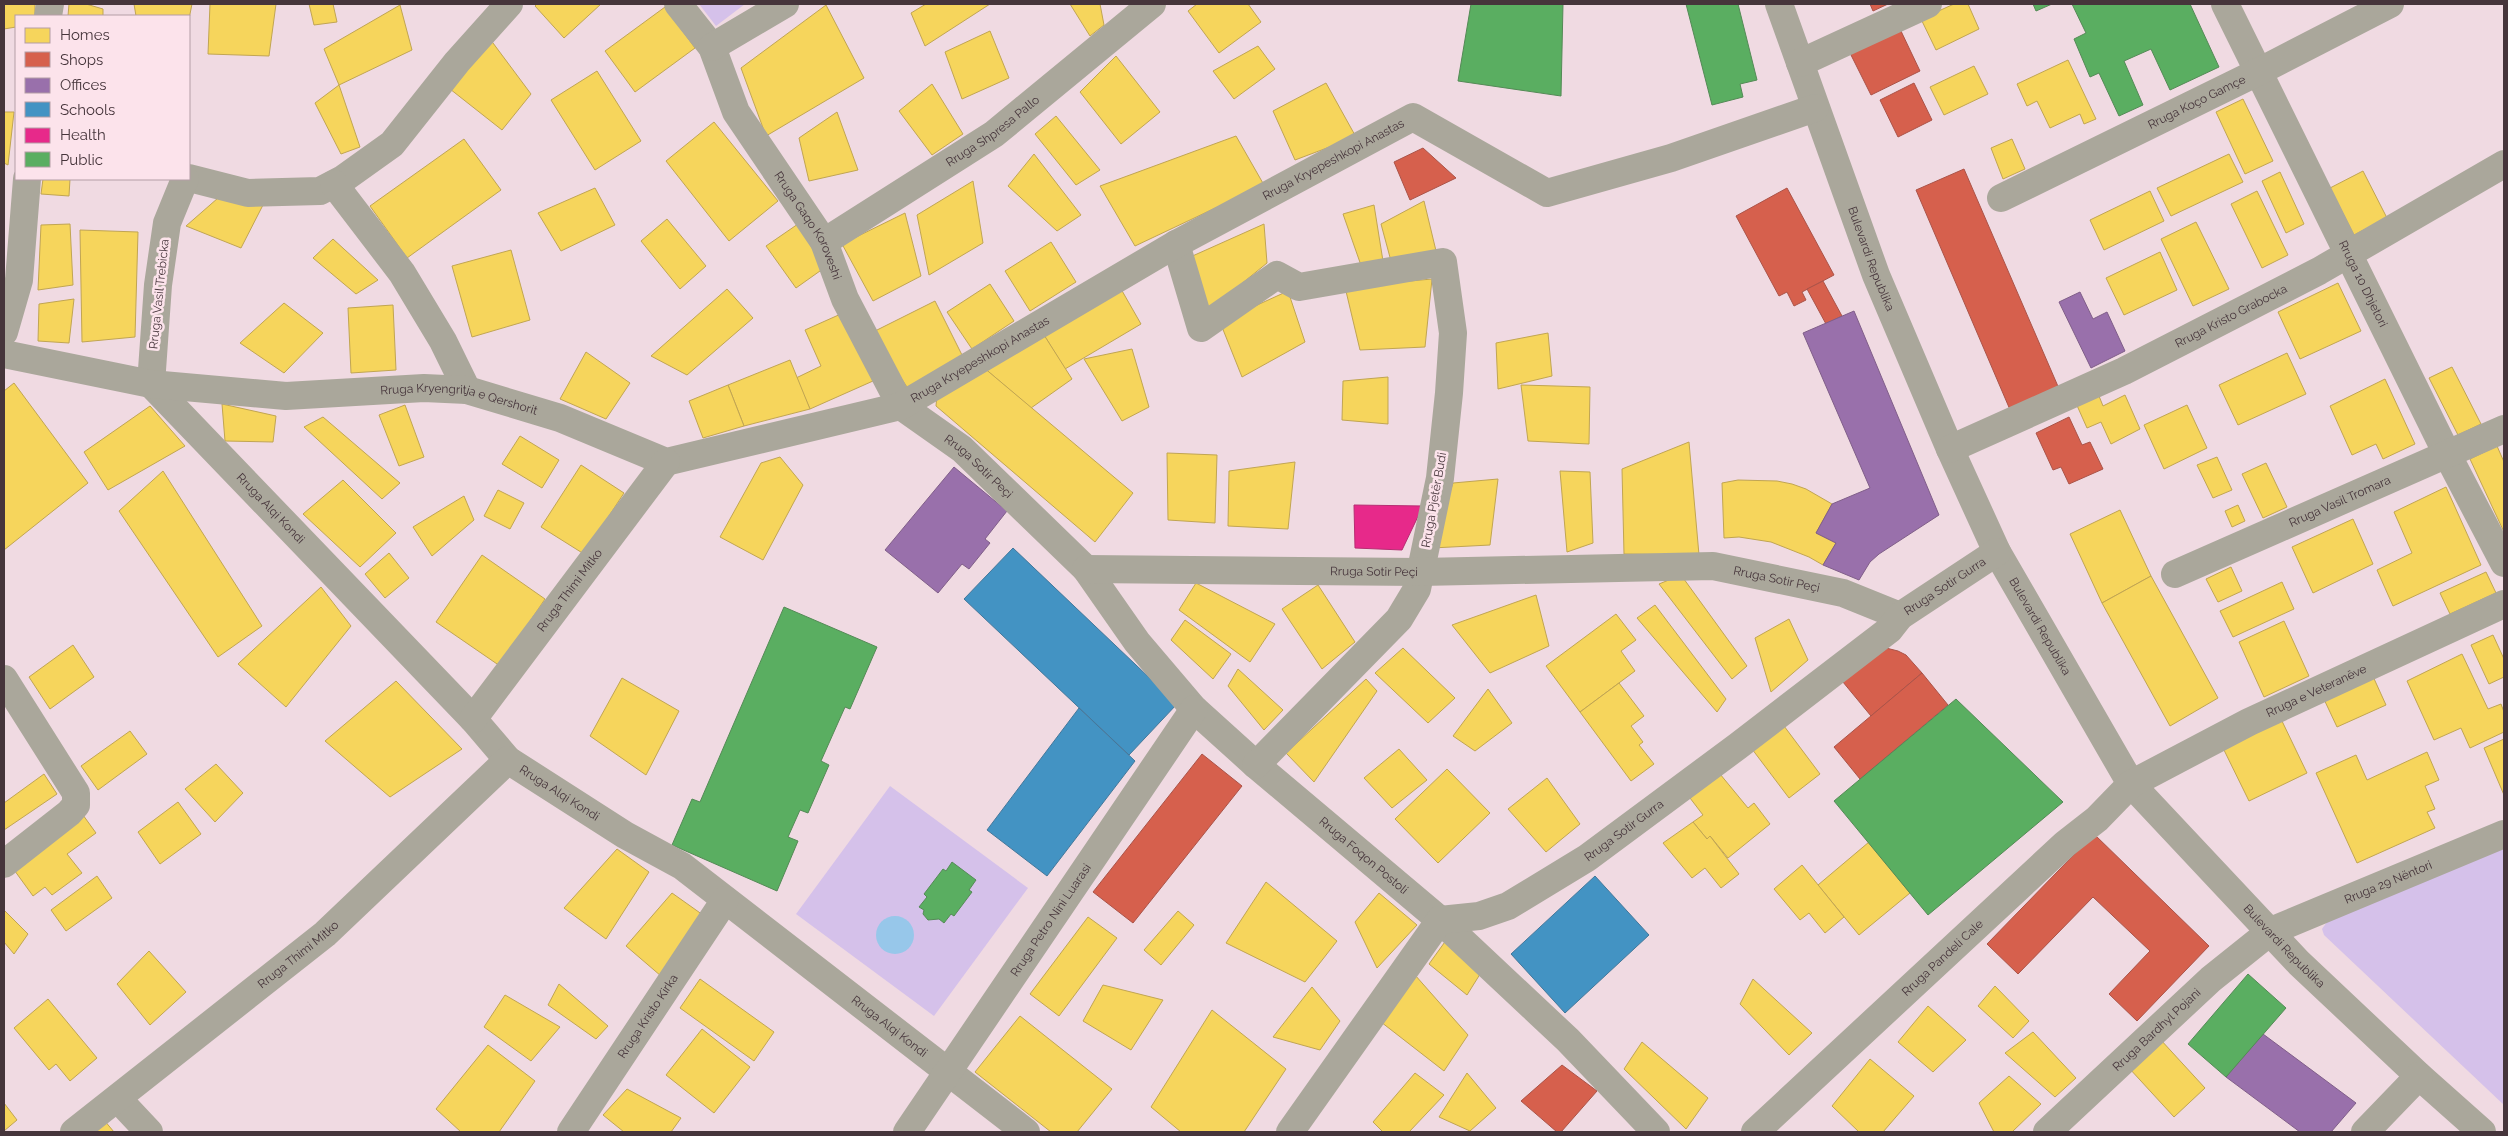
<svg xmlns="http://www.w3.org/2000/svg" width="2508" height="1136" font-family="Raleway,sans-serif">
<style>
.green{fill:#d5c1ea}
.water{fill:#97c7ea}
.homes{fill:#f6d55c;stroke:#c1a552}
.shops{fill:#d6604d;stroke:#ab5348}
.offices{fill:#9970ab;stroke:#805e89}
.schools{fill:#4393c3;stroke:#44779a}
.health{fill:#e7298a;stroke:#b72d72}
.public{fill:#5aae61;stroke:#548a56}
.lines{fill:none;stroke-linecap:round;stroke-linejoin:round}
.minor{stroke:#aaa79b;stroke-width:28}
.labels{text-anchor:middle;stroke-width:5;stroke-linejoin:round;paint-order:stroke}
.street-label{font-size:12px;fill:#46353b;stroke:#fce3eb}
</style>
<rect width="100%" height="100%" fill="#f0dae2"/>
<g class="green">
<polygon points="699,4 745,4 716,26"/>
<polygon points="890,786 1028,888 934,1016 796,914"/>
<polygon points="2504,845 2504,1105 2324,935 2322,929 2329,919"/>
</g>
<circle class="water" cx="895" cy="935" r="19"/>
<g class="homes">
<polygon points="4,4 35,4 35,16 16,16 16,27 4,29"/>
<polygon points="69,4 86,4 103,9 103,16 68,16"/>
<polygon points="134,4 192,4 189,19 189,16 136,16"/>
<polygon points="210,4 276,4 269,56 208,54"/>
<polygon points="309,4 333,4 337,22 314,25"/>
<polygon points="537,4 601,4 564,38 535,6"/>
<polygon points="926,4 990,4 925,46 911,13"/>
<polygon points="1070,4 1100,4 1104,25 1090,36"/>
<polygon points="1197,4 1248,4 1261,22 1219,53 1188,11"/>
<polygon points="1954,4 1968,4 1979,29 1936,50 1921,19"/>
<polygon points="400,5 412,50 339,85 324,49"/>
<polygon points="826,5 864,78 766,136 741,68"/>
<polygon points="665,7 695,48 635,92 605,51"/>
<polygon points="990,31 1009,78 962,99 945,52"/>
<polygon points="490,39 531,94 502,130 450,89"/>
<polygon points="1258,46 1275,69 1234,99 1213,71"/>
<polygon points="1116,56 1160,112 1121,144 1080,92"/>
<polygon points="2068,60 2096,119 2084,124 2080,114 2050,128 2037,101 2027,106 2017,84"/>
<polygon points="1974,66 1988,94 1944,115 1930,87"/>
<polygon points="597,71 641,141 595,170 551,100"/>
<polygon points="1326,83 1356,137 1295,160 1273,111"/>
<polygon points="932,84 963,134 932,155 899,111"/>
<polygon points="339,85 360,147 341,154 315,103"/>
<polygon points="2243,99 2273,161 2245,174 2216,112"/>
<polygon points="4,112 14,112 8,165 4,163"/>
<polygon points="837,112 858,170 809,181 799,138"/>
<polygon points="1056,116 1100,170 1076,185 1035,134"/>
<polygon points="714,122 778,201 729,241 666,161"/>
<polygon points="1236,136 1264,185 1135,246 1100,186"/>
<polygon points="464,139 501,190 407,258 370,206"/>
<polygon points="2012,139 2025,169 2003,179 1991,148"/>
<polygon points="1034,154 1081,215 1057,231 1008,186"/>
<polygon points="2229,154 2243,182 2171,216 2157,188"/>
<polygon points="2363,171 2387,218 2354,235 2330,188"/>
<polygon points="2280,172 2304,224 2286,233 2262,181"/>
<polygon points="43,179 70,179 69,196 41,194"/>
<polygon points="973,181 983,243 929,275 917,215"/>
<polygon points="595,188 615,225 561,251 538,213"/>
<polygon points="2150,191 2164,221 2104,250 2090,220"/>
<polygon points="2257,191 2288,255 2262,268 2231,204"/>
<polygon points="218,198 263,205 241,248 186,226"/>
<polygon points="1424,201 1437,255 1391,261 1381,224"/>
<polygon points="1374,205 1383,261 1363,271 1343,214"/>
<polygon points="905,213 921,276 873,301 842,244"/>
<polygon points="667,219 706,266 680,289 641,241"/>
<polygon points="2196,222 2229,289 2193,306 2161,239"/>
<polygon points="70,224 73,285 38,290 41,225"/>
<polygon points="798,224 827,266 796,288 766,246"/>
<polygon points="1264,224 1267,263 1207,312 1188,258"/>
<polygon points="80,230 138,232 135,337 82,342"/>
<polygon points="333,239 378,280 356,294 313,258"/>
<polygon points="1051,242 1076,282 1030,311 1005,271"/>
<polygon points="511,250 530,320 472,337 452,266"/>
<polygon points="2160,252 2177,290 2124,315 2106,278"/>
<polygon points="1432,279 1425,347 1360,350 1345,287"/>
<polygon points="2338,283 2361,331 2300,359 2278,312"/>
<polygon points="990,284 1014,321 972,349 947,312"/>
<polygon points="727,289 753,318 687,375 651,356"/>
<polygon points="1121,289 1141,324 1065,369 1044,335"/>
<polygon points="1288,291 1305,342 1242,377 1220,322"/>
<polygon points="74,299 69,343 38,341 39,304"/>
<polygon points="935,301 965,361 909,390 871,333"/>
<polygon points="284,303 323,333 284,373 240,343"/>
<polygon points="393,305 396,370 351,373 348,308"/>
<polygon points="843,313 873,381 810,409 796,378 821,366 805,330"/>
<polygon points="1548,333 1552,376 1498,389 1496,343"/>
<polygon points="1044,335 1072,379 1031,408 983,367"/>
<polygon points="1132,349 1149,407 1122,421 1084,359"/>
<polygon points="586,352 630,383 606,419 560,399"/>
<polygon points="2287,353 2306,394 2238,425 2219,385"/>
<polygon points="790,360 810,409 744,426 728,385"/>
<polygon points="983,367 1133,493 1095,542 936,406 937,395"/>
<polygon points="2452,367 2481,424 2458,435 2429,378"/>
<polygon points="1388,377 1388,424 1342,420 1343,381"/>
<polygon points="2385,379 2415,444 2383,459 2376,444 2352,455 2330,406"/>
<polygon points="14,383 88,483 4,550 4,391"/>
<polygon points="728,385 744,426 703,438 689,401"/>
<polygon points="1521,385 1590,387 1589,444 1528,441"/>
<polygon points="2097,391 2103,406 2125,395 2140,429 2111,444 2101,422 2087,428 2075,401"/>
<polygon points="222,404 276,416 273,442 225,441"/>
<polygon points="405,405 424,457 399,466 379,415"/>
<polygon points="2187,405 2207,448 2164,469 2144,425"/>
<polygon points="150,406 185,446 108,490 84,452"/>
<polygon points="323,417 400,483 382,499 304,427"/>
<polygon points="520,436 559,460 542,488 502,464"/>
<polygon points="1689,442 1699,555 1624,554 1622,469"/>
<polygon points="2497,446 2504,462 2504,532 2470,459"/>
<polygon points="1167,453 1217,455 1215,523 1168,520"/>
<polygon points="780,457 803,485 763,560 720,537 761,463"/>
<polygon points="2217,457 2232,490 2213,498 2197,465"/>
<polygon points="1295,462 1288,529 1228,526 1229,471"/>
<polygon points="2266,463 2287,507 2263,518 2242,474"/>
<polygon points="581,465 624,493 584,554 541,527"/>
<polygon points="163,471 262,626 218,657 119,511"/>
<polygon points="1560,471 1590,472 1593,543 1567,552"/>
<polygon points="1498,479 1490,545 1432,548 1453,483"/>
<polygon points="343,480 396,533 360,567 303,514"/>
<polygon points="1738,480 1777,481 1792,484 1806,489 1832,504 1816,533 1836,543 1823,565 1809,557 1771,542 1739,537 1724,538 1722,483"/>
<polygon points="2446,487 2481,565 2393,606 2377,570 2412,553 2394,512"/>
<polygon points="498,490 524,503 510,529 484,516"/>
<polygon points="464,496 474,520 432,556 413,527"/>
<polygon points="2238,505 2245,521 2232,527 2225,511"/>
<polygon points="2120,510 2151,576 2102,603 2070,534"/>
<polygon points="2353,519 2373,564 2313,593 2292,547"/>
<polygon points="389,553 409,578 385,598 365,574"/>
<polygon points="482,555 545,599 500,666 436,622"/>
<polygon points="2231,567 2242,591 2218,602 2206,579"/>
<polygon points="2486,572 2496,593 2450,614 2440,593"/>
<polygon points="1681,575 1747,666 1732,679 1659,584"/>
<polygon points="2151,576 2218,698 2170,726 2102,603"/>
<polygon points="2282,582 2294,609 2233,637 2220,611"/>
<polygon points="1196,583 1275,624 1250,662 1179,610"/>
<polygon points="1318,585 1355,642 1322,669 1282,609"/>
<polygon points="321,587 351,626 286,707 238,664"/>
<polygon points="1536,595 1549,646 1490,673 1452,625"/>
<polygon points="1655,605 1726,699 1717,712 1637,618"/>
<polygon points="1616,614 1636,640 1621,651 1635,671 1580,712 1546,666"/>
<polygon points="1789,619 1808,660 1771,692 1755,638"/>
<polygon points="1185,620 1231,654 1213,679 1171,640"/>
<polygon points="2284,621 2309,676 2264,697 2239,642"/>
<polygon points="2493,635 2504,659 2504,677 2489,684 2471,645"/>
<polygon points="73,645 94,677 50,709 29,677"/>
<polygon points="1403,648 1455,698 1428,723 1375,673"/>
<polygon points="2462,654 2488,709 2501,704 2504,712 2504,732 2470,748 2461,728 2434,740 2407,681"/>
<polygon points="1238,669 1283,710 1264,730 1228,686"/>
<polygon points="2371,672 2386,705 2337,727 2322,695"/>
<polygon points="622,678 679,711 646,775 590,736"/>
<polygon points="1366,679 1377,691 1314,782 1286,753"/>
<polygon points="396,681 462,749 390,797 325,741"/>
<polygon points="1619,683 1644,716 1631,726 1643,742 1639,745 1654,764 1631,781 1580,712"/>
<polygon points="1488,689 1512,723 1475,751 1453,736"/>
<polygon points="2281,719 2307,773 2249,801 2223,748"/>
<polygon points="1784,726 1820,774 1789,798 1752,749"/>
<polygon points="130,731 147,754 98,790 81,766"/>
<polygon points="2504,739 2504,795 2484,748"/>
<polygon points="1399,749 1427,780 1392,808 1364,778"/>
<polygon points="2427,752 2439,780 2425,786 2435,809 2427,812 2435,828 2357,863 2316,773 2356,755 2367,780"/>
<polygon points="216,764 243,793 215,822 185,789"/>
<polygon points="1447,769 1490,813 1438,863 1395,819"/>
<polygon points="44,774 57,794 4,830 4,803"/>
<polygon points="1720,774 1748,808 1754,803 1770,824 1728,858 1710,836 1707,839 1693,822 1703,815 1690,798"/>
<polygon points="1547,778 1580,824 1546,852 1508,809"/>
<polygon points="178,802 201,834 160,864 138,832"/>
<polygon points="83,815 96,833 67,854 82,873 52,895 45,887 33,896 12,867"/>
<polygon points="1693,822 1707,839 1710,836 1739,874 1721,888 1705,868 1692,878 1663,843"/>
<polygon points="1869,842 1910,893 1859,935 1818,885"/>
<polygon points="617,849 649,872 606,939 564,908"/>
<polygon points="1802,865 1844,917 1825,933 1809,913 1800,920 1774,889"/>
<polygon points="97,876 112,898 66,931 51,910"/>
<polygon points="1266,882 1337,941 1305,982 1226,943"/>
<polygon points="672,893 703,915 661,976 626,946"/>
<polygon points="1379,893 1417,925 1377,968 1355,922"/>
<polygon points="4,910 28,934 14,954 4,942"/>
<polygon points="1178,911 1194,925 1161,965 1144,950"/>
<polygon points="1088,917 1117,938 1059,1016 1030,994"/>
<polygon points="1447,939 1482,971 1467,995 1429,964"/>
<polygon points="149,951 186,992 150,1025 117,984"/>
<polygon points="1415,975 1468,1035 1444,1071 1381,1022"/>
<polygon points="700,979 774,1032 754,1061 680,1008"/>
<polygon points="1753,979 1812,1033 1789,1055 1740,1004"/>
<polygon points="559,984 608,1026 596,1039 548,1005"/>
<polygon points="1103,985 1163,1000 1131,1050 1083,1021"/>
<polygon points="1995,986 2029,1021 2013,1038 1978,1006"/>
<polygon points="1312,987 1340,1021 1320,1050 1273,1037"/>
<polygon points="505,995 560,1027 531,1061 484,1027"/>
<polygon points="48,999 97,1058 70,1081 56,1064 49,1070 14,1028"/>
<polygon points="1928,1006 1966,1040 1933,1072 1898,1042"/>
<polygon points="1212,1010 1286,1069 1244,1132 1181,1132 1151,1107"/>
<polygon points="1020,1016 1112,1089 1077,1132 1051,1132 975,1072"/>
<polygon points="702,1029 750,1067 714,1113 666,1075"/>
<polygon points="2033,1032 2076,1078 2055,1097 2005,1053"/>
<polygon points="2160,1039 2205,1088 2174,1117 2129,1068"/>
<polygon points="1642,1042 1708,1098 1686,1129 1624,1069"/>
<polygon points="488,1045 535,1081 499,1132 461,1132 436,1109"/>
<polygon points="1870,1059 1914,1096 1883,1132 1859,1132 1832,1106"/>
<polygon points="1415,1073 1444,1095 1409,1132 1383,1132 1373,1122"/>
<polygon points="1467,1073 1496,1108 1470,1131 1439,1117"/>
<polygon points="2009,1076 2041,1104 2012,1132 1994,1132 1979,1103"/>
<polygon points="627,1089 681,1118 671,1132 624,1132 603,1115"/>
<polygon points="4,1103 17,1120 4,1131"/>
<polygon points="99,1114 114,1132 80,1132"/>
</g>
<g class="shops">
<polygon points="1870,4 1888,4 1873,11"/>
<polygon points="1900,29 1920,71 1871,95 1850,53"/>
<polygon points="1914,83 1932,120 1898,137 1880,100"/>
<polygon points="1423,148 1456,178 1410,200 1394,162"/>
<polygon points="1964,169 2060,391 2011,412 1916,190"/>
<polygon points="1787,188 1834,275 1802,292 1806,300 1794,306 1787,292 1779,296 1736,216"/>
<polygon points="1823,281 1842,316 1826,324 1807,289"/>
<polygon points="2069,417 2082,445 2090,442 2103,469 2069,484 2061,467 2053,470 2036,433"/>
<polygon points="1882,647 1898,651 1906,655 1922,673 1871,716 1838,676"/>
<polygon points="1922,673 1948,705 1860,779 1834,747"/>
<polygon points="1202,754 1242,786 1133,923 1093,892"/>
<polygon points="2094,834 2209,946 2137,1021 2109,994 2150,951 2093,897 2018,974 1987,944"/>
<polygon points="1562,1065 1597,1091 1561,1132 1557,1132 1521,1101"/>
</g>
<g class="offices">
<polygon points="2080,292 2093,319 2107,312 2125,351 2091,368 2059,302"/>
<polygon points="1854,311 1939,515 1879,554 1870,562 1859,580 1823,565 1836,543 1816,533 1832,504 1870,488 1803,333"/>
<polygon points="954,467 1007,511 985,539 990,543 969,569 962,564 938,593 885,550"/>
<polygon points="2263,1034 2356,1103 2331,1132 2300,1132 2226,1077"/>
</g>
<g class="schools">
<polygon points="1013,548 1177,704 1129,755 964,599"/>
<polygon points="1079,708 1135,761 1047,876 987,830"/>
<polygon points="1595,876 1649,935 1565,1013 1511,954"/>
</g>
<polygon class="health" points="1354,505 1423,506 1402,550 1355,548"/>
<g class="public">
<polygon points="1471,4 1563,4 1561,96 1458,81"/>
<polygon points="1686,4 1738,4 1757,80 1740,84 1743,97 1712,105"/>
<polygon points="2033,4 2052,4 2036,11"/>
<polygon points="2072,4 2190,4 2219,67 2170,90 2151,49 2124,61 2143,105 2119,116 2099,73 2090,77 2074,39 2086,33"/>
<polygon points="784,607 877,647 850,709 845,707 821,761 829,765 808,813 800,810 788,837 798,841 777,891 672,845 692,799 700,802"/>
<polygon points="1956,699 2063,802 1928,915 1834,801"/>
<polygon points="952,862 976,880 969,890 972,892 954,916 951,914 944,923 939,919 928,920 923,914 924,910 919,907 927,897 924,894 943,869 946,871"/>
<polygon points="2248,974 2286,1008 2226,1077 2188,1044"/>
</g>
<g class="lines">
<g class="minor">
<path id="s1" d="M678,4L712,47L736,112L824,242L845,299L901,406L962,449L1086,569L1137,642L1194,709L1256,765L1440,920L1568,1040L1656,1132"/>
<path id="s2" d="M1779,4L1876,275L1950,449L1997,552L2131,784L2299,963L2419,1076L2482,1132"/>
<path id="s3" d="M2225,4L2447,454L2504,563"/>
<polyline points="48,16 50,4"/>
<polyline points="712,47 785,4"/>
<polyline points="1800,63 1928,4"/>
<polyline points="189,178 248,193 320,191 343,179 392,144 457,62 509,4"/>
<path id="s4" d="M185,179L167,223L158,285L151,384L473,719L508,760L625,835L682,866L1026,1132"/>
<polyline points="334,184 402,273 443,341 467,390"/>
<path id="s5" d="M2001,198L2258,72L2390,4"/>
<path id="s6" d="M824,242L994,134L1152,4"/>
<polyline points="1176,244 1201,328 1277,275 1299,287 1443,262 1453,333 1449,393 1440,478 1417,589 1399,619 1256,765"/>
<polyline points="4,332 19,280 27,179"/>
<path id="s7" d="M4,354L151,384L286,396L424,388L467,390L560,418L666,462L901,406L1176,244L1413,117L1547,193L1671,158L1815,108"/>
<path id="s8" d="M1950,449L2124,371L2319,271L2504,164"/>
<path id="s9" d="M1086,569L1421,572L1713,566L1843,593L1900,616"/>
<path id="s10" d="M2175,574L2504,429"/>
<polyline points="4,679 76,793 76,805 69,813 4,864"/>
<path id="s11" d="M473,719L666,462"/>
<polyline points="118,1099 149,1132"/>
<path id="s12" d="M74,1132L325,934L508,760"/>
<path id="s13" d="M571,1132L725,900"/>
<path id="s14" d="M907,1132L1194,709"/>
<path id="s15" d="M1290,1132L1440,920L1479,916L1508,906L1587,858L1738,746L1889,630L1900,616L1997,552"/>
<path id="s16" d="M1755,1132L2065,844L2097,819L2131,784L2249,722L2504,604"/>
<path id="s17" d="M2047,1132L2211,979L2271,931L2504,834"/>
<polyline points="2365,1132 2419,1076"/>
</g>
</g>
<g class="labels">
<g class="street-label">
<text dy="4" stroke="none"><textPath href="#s5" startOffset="218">Rruga Koço Gamçe</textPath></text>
<text dy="4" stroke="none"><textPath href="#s6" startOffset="202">Rruga Shpresa Pallo</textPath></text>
<text dy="4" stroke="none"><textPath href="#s7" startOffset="1418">Rruga Kryepeshkopi Anastas</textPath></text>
<text dy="4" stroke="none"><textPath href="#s1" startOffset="259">Rruga Gaqo Koroveshi</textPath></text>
<text dy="4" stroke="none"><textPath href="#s2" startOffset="271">Bulevardi Republika</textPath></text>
<text dy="4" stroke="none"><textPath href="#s3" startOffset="312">Rruga 10 Dhjetori</textPath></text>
<text transform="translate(159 294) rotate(-84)" y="4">Rruga Vasil Trebicka</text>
<text dy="4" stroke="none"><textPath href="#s8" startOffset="311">Rruga Kristo Grabocka</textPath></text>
<text dy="4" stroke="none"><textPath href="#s7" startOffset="1012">Rruga Kryepeshkopi Anastas</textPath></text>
<text dy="4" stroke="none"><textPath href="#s7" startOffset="460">Rruga Kryengritja e Qershorit</textPath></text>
<text dy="4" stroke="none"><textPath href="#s1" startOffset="561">Rruga Sotir Peçi</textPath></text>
<text transform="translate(1434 500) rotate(-80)" y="4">Rruga Pjetër Budi</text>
<text dy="4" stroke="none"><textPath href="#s10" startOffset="180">Rruga Vasil Tromara</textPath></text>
<text dy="4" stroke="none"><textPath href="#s4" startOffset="382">Rruga Alqi Kondi</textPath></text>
<text dy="4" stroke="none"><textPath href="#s9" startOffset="288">Rruga Sotir Peçi</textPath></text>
<text dy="4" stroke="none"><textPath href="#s9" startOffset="692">Rruga Sotir Peçi</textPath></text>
<text dy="4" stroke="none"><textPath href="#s15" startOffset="872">Rruga Sotir Gurra</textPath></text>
<text dy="4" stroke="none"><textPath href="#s11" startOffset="161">Rruga Thimi Mitko</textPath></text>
<text dy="4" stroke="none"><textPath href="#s2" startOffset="676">Bulevardi Republika</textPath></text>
<text dy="4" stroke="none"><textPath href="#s16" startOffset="720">Rruga e Veteranëve</textPath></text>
<text dy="4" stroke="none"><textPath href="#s4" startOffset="789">Rruga Alqi Kondi</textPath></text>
<text dy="4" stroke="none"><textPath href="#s15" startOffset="468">Rruga Sotir Gurra</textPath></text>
<text dy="4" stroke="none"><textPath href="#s1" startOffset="1111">Rruga Foqon Postoli</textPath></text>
<text dy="4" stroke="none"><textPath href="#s17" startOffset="428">Rruga 29 Nëntori</textPath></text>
<text dy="4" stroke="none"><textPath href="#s14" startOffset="256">Rruga Petro Nini Luarasi</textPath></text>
<text dy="4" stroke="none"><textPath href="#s2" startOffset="1081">Bulevardi Republika</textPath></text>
<text dy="4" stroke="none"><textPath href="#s12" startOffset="286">Rruga Thimi Mitko</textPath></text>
<text dy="4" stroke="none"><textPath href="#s16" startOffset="256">Rruga Pandeli Cale</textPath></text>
<text dy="4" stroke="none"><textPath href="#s13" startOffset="139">Rruga Kristo Kirka</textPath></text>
<text dy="4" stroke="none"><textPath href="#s4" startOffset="1194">Rruga Alqi Kondi</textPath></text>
<text dy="4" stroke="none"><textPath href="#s17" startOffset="150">Rruga Bardhyl Pojani</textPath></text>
</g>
</g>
<rect width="2508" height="1136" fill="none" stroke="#46353b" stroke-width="10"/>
<rect x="15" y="15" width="175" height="165" fill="#fce3eb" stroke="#b39da5"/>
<rect x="25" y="28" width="25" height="15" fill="#f6d55c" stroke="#b39da5"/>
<text x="60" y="40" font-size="15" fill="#46353b">Homes</text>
<rect x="25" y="52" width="25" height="15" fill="#d6604d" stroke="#b39da5"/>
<text x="60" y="65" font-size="15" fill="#46353b">Shops</text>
<rect x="25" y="78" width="25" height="15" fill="#9970ab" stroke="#b39da5"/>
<text x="60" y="90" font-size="15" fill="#46353b">Offices</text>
<rect x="25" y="102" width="25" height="15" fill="#4393c3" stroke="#b39da5"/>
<text x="60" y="115" font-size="15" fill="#46353b">Schools</text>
<rect x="25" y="128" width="25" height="15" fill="#e7298a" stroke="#b39da5"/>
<text x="60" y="140" font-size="15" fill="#46353b">Health</text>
<rect x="25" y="152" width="25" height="15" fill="#5aae61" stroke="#b39da5"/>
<text x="60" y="165" font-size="15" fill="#46353b">Public</text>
</svg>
